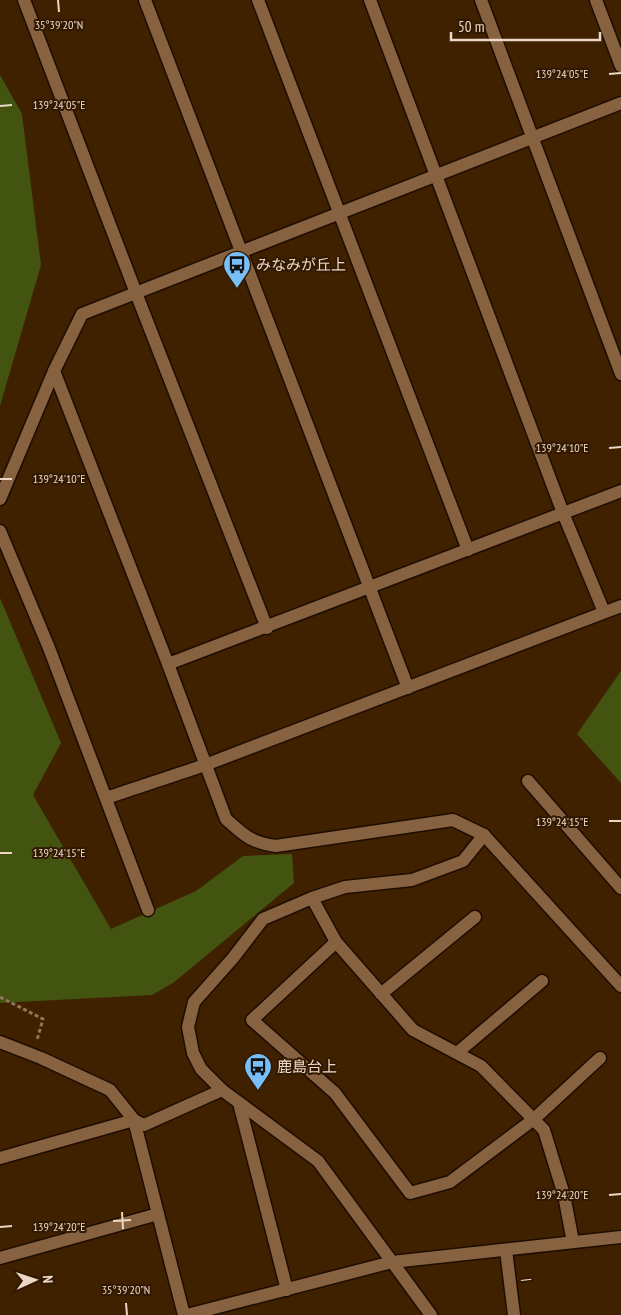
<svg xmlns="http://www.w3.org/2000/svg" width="621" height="1315" font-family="'PT Sans Narrow','Noto Sans JP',sans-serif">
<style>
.green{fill:#42540f}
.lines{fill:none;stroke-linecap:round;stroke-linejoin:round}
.minor-casing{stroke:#1e0d00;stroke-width:15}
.path{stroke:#8f755c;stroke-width:3;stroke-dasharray:4 2.5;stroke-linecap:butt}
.minor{stroke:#866241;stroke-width:12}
.ticks{fill:none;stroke:#ecd7c6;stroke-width:2}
.labels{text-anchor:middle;stroke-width:4;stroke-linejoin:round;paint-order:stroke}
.poi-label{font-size:15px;fill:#ecd7c6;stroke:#311901;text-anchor:start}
.street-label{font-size:15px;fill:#ecd7c6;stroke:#311901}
.ticks-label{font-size:12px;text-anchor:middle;fill:#ecd7c6;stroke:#311901;stroke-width:4;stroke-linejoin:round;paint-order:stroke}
</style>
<rect width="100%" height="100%" fill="#3f2100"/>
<g class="green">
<polygon points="0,75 22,114 41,265 0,406"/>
<polygon points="0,598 61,743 33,795 111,929 196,891 243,856 292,854 294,883 173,983 152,995 0,1003"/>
<polygon points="621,671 621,783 577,734"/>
</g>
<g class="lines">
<defs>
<g id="minor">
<polyline points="24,0 136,293 267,628"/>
<polyline points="145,0 408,688"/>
<polyline points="258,0 468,550"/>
<polyline points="370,0 563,513 604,612"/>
<polyline points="481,0 621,374"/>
<polyline points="596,0 621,66"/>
<polyline points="0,499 54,371"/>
<polyline points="0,531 49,648 148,910"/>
<polyline points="168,664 621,491"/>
<polyline points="528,781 621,888"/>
<polyline points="106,798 205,765 621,606"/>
<polyline points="484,835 621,986"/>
<polyline points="312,898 336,942 413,1030 481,1066 544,1130 564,1195 573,1242"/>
<polyline points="336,942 252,1020 335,1093 410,1193 450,1182 534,1119 600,1058"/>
<polyline points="381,994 475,917"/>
<polyline points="0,1042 41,1058 110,1090 134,1120 144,1125 222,1090"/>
<polyline points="457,1053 542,981"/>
<polyline points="239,1103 287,1290"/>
<polyline points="0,1158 134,1120 158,1214 0,1258"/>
<polyline points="158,1214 184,1315"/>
<polyline points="506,1250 514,1315"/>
<polyline points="187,1315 392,1262 621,1237"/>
<path d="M431,1315L318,1161L222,1090L201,1069L193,1053L188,1027L194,1002L233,958L263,919L312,898L345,887L412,880L463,861L484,835L453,820L276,846C250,842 245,836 226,819L168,664L54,371L82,314L621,103"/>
</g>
</defs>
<use href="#minor" class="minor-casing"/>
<polyline class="path" points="0,997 43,1019 37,1040"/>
<use href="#minor" class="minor"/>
</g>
<path class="ticks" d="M58,0L59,12M609,74L621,73M0,106L12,105M609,448L621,447M0,479H12M609,821H621M0,853H12M609,1195L621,1194M122,1212L123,1229M113,1221L131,1220M0,1227L12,1226M126,1303L127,1315"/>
<defs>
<symbol id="bus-pin" viewBox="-11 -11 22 30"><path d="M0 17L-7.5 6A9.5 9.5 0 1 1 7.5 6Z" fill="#78bff7" stroke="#311901"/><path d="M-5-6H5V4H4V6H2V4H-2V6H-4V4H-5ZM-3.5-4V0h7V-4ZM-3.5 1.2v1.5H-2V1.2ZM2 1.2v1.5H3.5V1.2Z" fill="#111"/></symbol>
</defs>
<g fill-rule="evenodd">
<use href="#bus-pin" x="221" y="249" width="32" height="43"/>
<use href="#bus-pin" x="242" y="1051" width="32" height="43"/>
</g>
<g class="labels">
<g class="poi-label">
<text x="256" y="270">みなみが丘上</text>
<text x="277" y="1072">鹿島台上</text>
</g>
<g class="street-label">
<text transform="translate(526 1280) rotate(83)" y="5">I</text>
</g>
</g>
<g class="ticks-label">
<text x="59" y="29">35°39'20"N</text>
<text x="562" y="78">139°24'05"E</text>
<text x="59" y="109">139°24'05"E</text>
<text x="562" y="452">139°24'10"E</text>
<text x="59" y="483">139°24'10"E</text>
<text x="562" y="826">139°24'15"E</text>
<text x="59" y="857">139°24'15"E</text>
<text x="562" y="1199">139°24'20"E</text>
<text x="59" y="1231">139°24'20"E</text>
<text x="126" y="1294">35°39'20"N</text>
</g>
<g transform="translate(35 1280) rotate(87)" stroke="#311901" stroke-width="4" paint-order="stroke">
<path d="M0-4L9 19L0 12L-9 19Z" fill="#ecd7c6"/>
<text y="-8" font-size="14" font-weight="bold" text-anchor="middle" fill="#ecd7c6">N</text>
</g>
<path d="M451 32v8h149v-8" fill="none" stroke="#ecd7c6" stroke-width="2.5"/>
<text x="458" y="32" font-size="15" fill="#ecd7c6" stroke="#311901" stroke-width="4" paint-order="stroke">50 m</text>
</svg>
